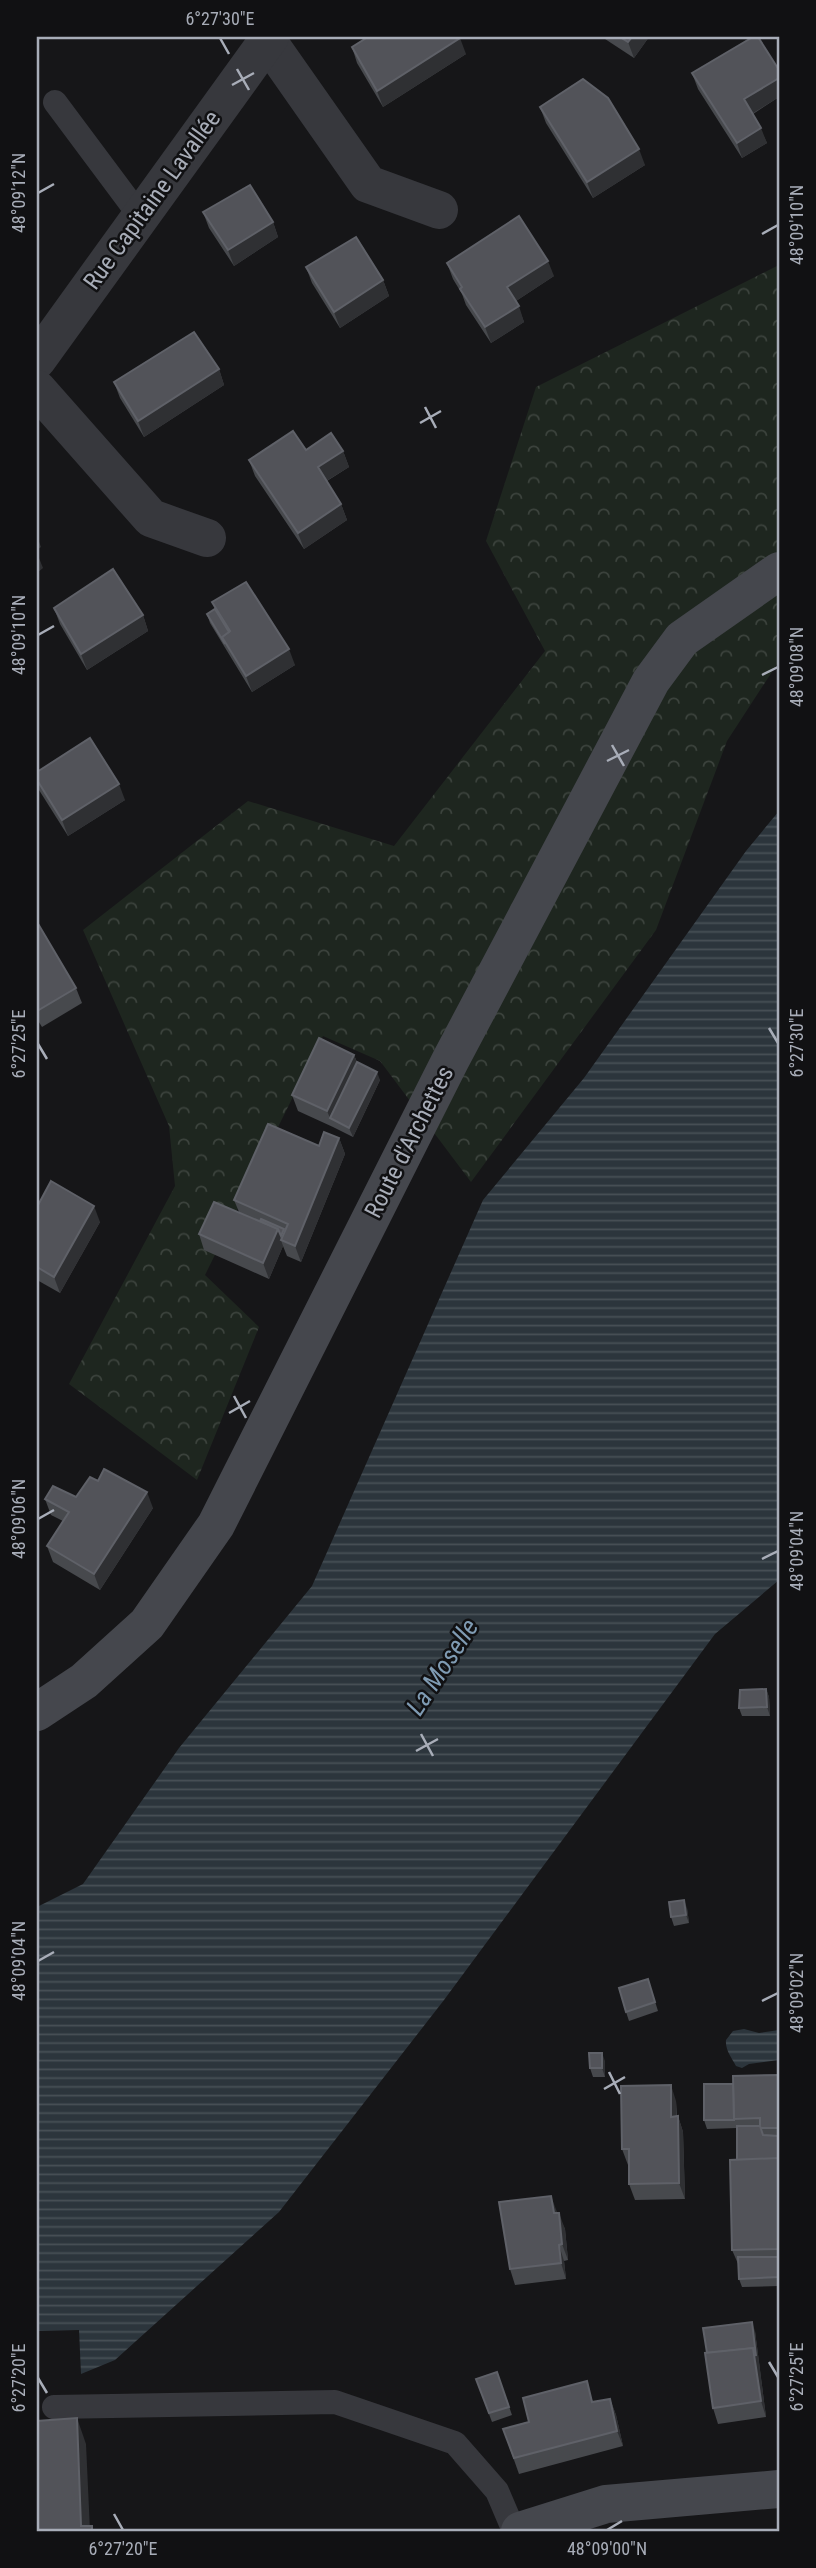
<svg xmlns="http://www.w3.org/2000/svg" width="816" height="2568" font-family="'Roboto Condensed',sans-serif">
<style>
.forest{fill:url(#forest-crowns)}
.water{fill:url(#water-rules)}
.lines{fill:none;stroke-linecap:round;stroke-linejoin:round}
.lane{stroke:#37383d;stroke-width:24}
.street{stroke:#37383d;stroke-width:38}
.secondary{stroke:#45474d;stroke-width:38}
.wall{fill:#47494d}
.shaded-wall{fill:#2f3033}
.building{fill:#525359;stroke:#5f6168;stroke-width:2}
.ticks{fill:none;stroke:#a8adb8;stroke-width:2.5}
.labels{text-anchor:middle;stroke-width:5;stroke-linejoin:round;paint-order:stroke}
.street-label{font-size:24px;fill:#a8adb8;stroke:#111113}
.water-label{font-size:26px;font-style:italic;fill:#7f9bb3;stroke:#111113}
.neatline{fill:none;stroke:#a8adb8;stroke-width:2.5}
.ticks-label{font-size:18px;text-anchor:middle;fill:#a8adb8}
</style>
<defs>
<pattern id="forest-crowns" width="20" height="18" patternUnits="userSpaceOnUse" patternTransform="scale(1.75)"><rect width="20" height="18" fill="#1e261f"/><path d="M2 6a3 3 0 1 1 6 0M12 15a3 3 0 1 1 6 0" fill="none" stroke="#3c433d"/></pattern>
<pattern id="water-rules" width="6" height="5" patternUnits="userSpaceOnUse" patternTransform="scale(1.75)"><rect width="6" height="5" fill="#2c353c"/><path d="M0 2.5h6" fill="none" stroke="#485056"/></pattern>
</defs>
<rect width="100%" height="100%" fill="#161618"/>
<polygon class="forest" points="779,265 779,661 727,741 656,930 471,1182 380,1061 323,1036 205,1275 259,1327 197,1480 69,1384 175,1186 169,1126 83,930 248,801 394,846 545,651 486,541 536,387"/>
<g class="water">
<polygon points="779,811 779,1580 715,1634 444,2000 279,2212 115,2360 81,2374 79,2330 37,2331 37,1907 83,1884 179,1748 312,1586 483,1200 584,1078 746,851"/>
<path d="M744,2029L759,2033L779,2030V2060L749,2064L742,2068L736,2066C732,2058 725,2050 726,2040L733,2031Z"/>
</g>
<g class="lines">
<g class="lane">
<polyline points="55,102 140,216"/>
<polyline points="54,2407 335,2402 455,2443 497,2491 514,2531"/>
</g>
<g class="street">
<polyline points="267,40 368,184 439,210"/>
<polyline points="37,360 270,37"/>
<polyline points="37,389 151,518 207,538"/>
</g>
<g class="secondary">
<polyline points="37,1712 84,1681 147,1624 216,1525 450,1061 651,681 682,639 779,571"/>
<polyline points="520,2531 606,2504 779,2489"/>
</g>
</g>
<g class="wall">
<polygon points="602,37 649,37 634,58"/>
<polygon points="352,47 466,54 383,107 357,63"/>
<polygon points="779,70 779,97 753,114 767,143 742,158 698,89 692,73"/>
<polygon points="540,107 645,165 593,198 546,123"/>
<polygon points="203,212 273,222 278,237 234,266 209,228"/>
<polygon points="447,263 554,276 516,301 524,322 491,343 466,305 462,294 453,279"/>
<polygon points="306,267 383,280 389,296 340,328 312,283"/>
<polygon points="219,369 224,385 144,437 120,398 114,382"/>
<polygon points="306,450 343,451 349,467 327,481 341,504 347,520 304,549 255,476 249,460"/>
<polygon points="212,602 295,665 252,692 210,623 207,614 215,609"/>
<polygon points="54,608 143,615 148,631 87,670 60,624"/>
<polygon points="37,772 125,800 68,836 39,790 37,785"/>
<polygon points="37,922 76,988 82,1003 42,1027 37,1019"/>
<polygon points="354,1055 357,1062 380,1080 353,1137 333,1127 298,1111 292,1095"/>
<polygon points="339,1138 345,1154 301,1262 287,1256 283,1246 269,1279 204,1250 199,1234 239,1212 234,1200 319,1146"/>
<polygon points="37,1207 100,1222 60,1293 37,1280"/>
<polygon points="45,1499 153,1508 100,1590 53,1562 47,1546 63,1521 51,1515"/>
<polygon points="766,1689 769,1697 770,1716 742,1716 739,1708"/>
<polygon points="687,1908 689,1923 674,1926 671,1917"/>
<polygon points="648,1979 658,2011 629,2021 626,2012"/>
<polygon points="605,2061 605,2077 593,2077 590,2068"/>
<polygon points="779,2075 779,2286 742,2287 739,2279 739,2266 732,2250 737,2160 737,2128 707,2129 704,2120 733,2084"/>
<polygon points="676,2101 677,2116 678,2116 683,2132 685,2199 635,2200 629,2184 629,2165 628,2165 622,2149"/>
<polygon points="557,2213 565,2229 568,2260 564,2261 566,2279 515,2285 510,2269"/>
<polygon points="755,2331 766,2417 718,2424 713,2408"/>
<polygon points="497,2372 512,2415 492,2422 476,2379"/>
<polygon points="610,2399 616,2415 623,2446 519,2474 503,2429 594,2402"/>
</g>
<g class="shaded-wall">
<polygon points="632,37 649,37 634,58 628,42"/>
<polygon points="460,38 466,54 383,107 377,91"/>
<polygon points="779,78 779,97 750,115 744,99"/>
<polygon points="761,128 767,143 742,158 737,143"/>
<polygon points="639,149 645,165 593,198 587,182"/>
<polygon points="273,222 278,237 234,266 228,250"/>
<polygon points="548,261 554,276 513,303 507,287"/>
<polygon points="383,280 389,296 340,328 334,312"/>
<polygon points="519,306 524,322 491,343 485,327"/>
<polygon points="219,369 224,385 144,437 138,421"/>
<polygon points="343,451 349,467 323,483 318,467"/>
<polygon points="341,504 347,520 304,549 298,533"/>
<polygon points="38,539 41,547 37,550 37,540"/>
<polygon points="37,553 43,568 37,573"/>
<polygon points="143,615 148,631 87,670 81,654"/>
<polygon points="289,649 295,665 252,692 246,676"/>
<polygon points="119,784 125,800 68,836 62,820"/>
<polygon points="354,1055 360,1070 330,1118 327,1111"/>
<polygon points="377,1072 380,1080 353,1137 349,1128"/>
<polygon points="339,1138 345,1154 301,1262 295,1246"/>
<polygon points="94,1206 100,1222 60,1293 54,1277"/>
<polygon points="278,1229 284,1229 287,1237 281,1240 283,1246 269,1279 263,1263"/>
<polygon points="147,1492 153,1508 100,1590 94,1574"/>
<polygon points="766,1689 769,1697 770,1716 767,1707"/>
<polygon points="684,1900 687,1908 689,1923 686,1915"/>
<polygon points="602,2053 605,2061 605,2077 602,2068"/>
<polygon points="671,2085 676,2101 677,2133 671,2117"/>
<polygon points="678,2116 683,2132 685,2199 679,2183"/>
<polygon points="551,2196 557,2212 560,2229 554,2213"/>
<polygon points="559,2213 565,2229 568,2260 562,2244"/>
<polygon points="559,2245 564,2261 566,2279 561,2263"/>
<polygon points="752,2322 755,2331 766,2417 761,2401 753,2348"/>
<polygon points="610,2399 616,2415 623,2446 617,2431"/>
<polygon points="77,2418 86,2444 90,2531 81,2526"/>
</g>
<g class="building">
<polygon points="368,37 459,37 460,38 377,91 352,47"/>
<polygon points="620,37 632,37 628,42"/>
<polygon points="753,37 758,37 779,70 779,78 744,99 761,128 737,143 692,73"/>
<polygon points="583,79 608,98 639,149 587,182 540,107"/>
<polygon points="250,185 273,222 228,250 203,212"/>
<polygon points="519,216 548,261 507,287 519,306 485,327 460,289 462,287 447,263"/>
<polygon points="356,237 383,280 334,312 306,267"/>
<polygon points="194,332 219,369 138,421 114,382"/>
<polygon points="293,431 306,450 331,433 343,451 318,467 341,504 298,533 249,460"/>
<polygon points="113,569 143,615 81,654 54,608"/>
<polygon points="246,582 289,649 246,676 222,637 230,631 212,602"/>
<polygon points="215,609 229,632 222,637 225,644 207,614"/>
<polygon points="90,738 119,784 62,820 37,780 37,772"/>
<polygon points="37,922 76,988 37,1011"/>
<polygon points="319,1038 354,1055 327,1111 292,1095"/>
<polygon points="357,1062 377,1072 349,1128 330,1118"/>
<polygon points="268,1124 319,1146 324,1132 339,1138 295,1246 281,1240 288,1224 234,1200"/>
<polygon points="51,1181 94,1206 54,1277 37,1267 37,1207"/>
<polygon points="214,1202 278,1229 263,1263 199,1234"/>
<polygon points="261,1219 284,1229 281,1236 278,1229 260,1221"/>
<polygon points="104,1469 147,1492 94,1574 47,1546 69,1512 45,1499 53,1486 76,1497 90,1477 98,1481"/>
<polygon points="766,1689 767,1707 739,1708 740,1690"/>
<polygon points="684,1900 686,1915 671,1917 669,1902"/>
<polygon points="648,1979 655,2002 626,2012 619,1988"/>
<polygon points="589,2053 602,2053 602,2068 590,2068"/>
<polygon points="779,2075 779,2148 778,2128 760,2128 760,2118 734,2119 733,2076"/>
<polygon points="704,2084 733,2084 734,2120 704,2120"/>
<polygon points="671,2085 671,2117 678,2116 679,2183 629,2184 629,2149 622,2149 621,2086"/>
<polygon points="737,2126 760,2126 763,2135 778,2136 779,2159 737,2160"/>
<polygon points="779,2158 779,2249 732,2250 730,2160"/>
<polygon points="551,2196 554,2213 559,2213 562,2244 559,2245 561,2263 510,2269 499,2202"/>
<polygon points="738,2257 779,2257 779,2277 739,2279"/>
<polygon points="752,2322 756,2356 753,2348 707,2353 703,2328"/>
<polygon points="753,2348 761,2401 713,2408 705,2353"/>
<polygon points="497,2372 509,2407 489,2413 476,2379"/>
<polygon points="587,2381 592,2402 610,2399 617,2431 514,2458 503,2429 529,2422 523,2398"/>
<polygon points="77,2418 81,2526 92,2526 92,2531 37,2531 37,2421"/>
</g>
<path class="ticks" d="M220,38L229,54M237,69L249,90M232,85L254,73M38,193L54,184M762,234L778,225M425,407L436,428M420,423L441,411M38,635L54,626M762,675L778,667M612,745L624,766M607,761L629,750M769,1028L778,1043M38,1044L47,1059M234,1396L246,1418M229,1413L250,1401M38,1519L54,1510M762,1559L778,1551M421,1734L433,1756M416,1751L438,1739M38,1961L54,1952M762,2001L778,1993M609,2072L620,2094M604,2089L625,2077M769,2362L778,2377M38,2378L47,2393M114,2514L123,2530M607,2530L622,2521"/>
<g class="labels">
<g class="street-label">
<text transform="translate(152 200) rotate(-54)" y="8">Rue Capitaine Lavallée</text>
<text transform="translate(409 1142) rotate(-63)" y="8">Route d'Archettes</text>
</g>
<g class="water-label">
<text transform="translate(442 1667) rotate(-57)" y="9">La Moselle</text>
</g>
</g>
<rect width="816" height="2568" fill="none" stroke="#111113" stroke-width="77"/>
<rect x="38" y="38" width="740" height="2492" class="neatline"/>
<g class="ticks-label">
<text x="220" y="25">6°27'30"E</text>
<text transform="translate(19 193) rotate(-90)" y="6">48°09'12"N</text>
<text transform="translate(797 225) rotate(-90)" y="6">48°09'10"N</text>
<text transform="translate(19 635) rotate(-90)" y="6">48°09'10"N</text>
<text transform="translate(797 667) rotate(-90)" y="6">48°09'08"N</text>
<text transform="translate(797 1043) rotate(-90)" y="6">6°27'30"E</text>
<text transform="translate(19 1044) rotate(-90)" y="6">6°27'25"E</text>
<text transform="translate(19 1519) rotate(-90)" y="6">48°09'06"N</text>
<text transform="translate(797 1551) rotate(-90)" y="6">48°09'04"N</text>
<text transform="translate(19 1961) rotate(-90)" y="6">48°09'04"N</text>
<text transform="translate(797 1993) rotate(-90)" y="6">48°09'02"N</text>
<text transform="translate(797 2377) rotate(-90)" y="6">6°27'25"E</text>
<text transform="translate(19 2378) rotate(-90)" y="6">6°27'20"E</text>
<text x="123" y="2555">6°27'20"E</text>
<text x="607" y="2555">48°09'00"N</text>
</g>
</svg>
